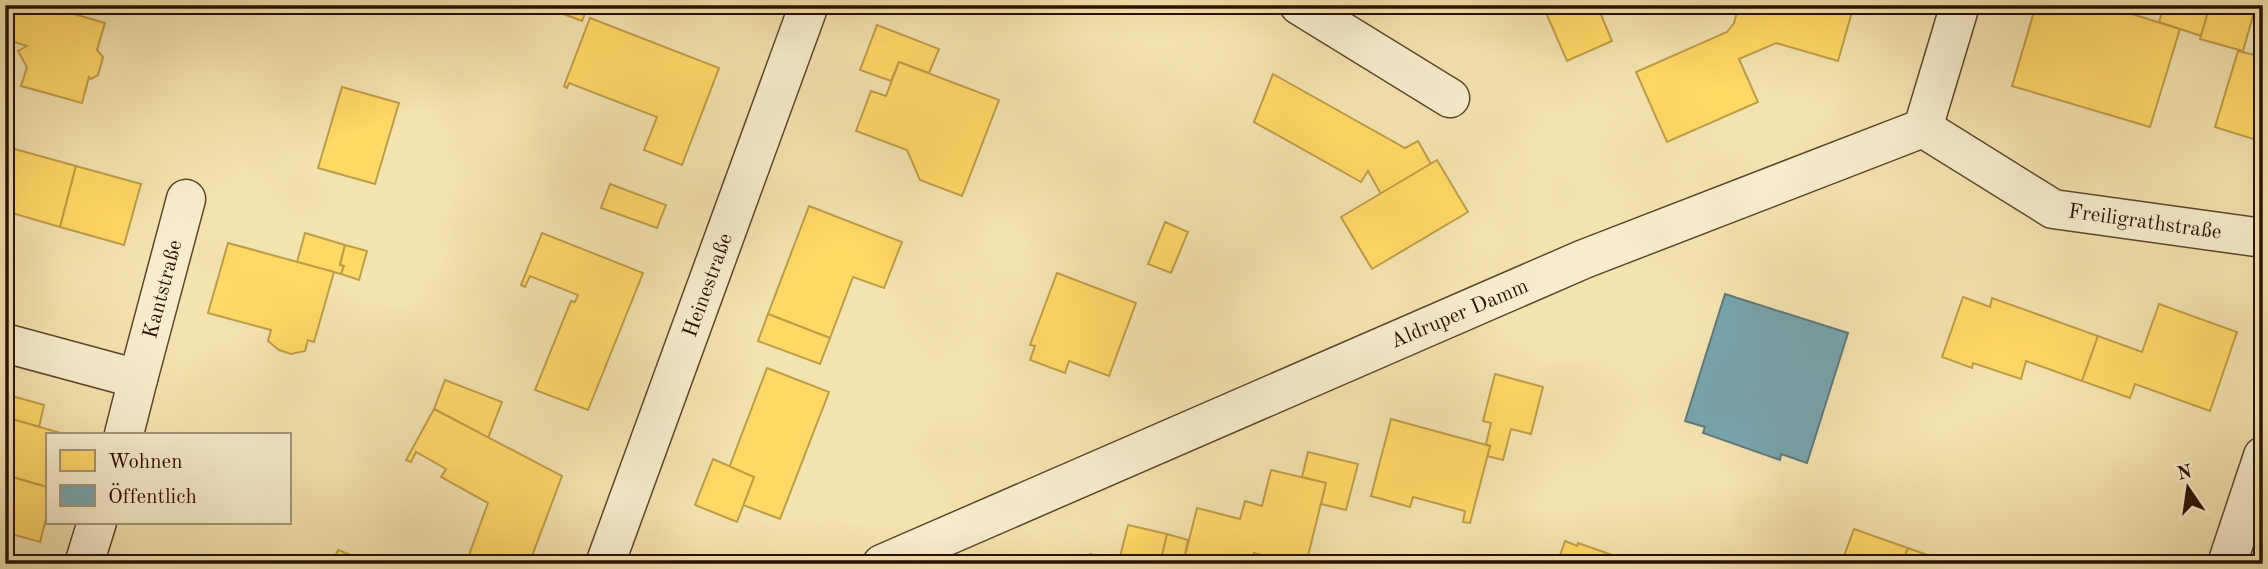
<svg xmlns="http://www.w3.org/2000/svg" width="2268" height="569" font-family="'Old Standard TT',serif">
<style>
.homes{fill:#ffd966;stroke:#bf9d47;stroke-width:2}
.public{fill:#76a5af;stroke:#60787a;stroke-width:2}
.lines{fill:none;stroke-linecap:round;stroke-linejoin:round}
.minor-casing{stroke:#5d452c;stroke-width:41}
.minor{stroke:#f7edcc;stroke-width:38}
.labels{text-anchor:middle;stroke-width:7;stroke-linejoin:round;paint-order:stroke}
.street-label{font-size:21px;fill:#2b1000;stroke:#f7edcc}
</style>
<rect width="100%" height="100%" fill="#f3e3b0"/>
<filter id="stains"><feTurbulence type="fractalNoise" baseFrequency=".00286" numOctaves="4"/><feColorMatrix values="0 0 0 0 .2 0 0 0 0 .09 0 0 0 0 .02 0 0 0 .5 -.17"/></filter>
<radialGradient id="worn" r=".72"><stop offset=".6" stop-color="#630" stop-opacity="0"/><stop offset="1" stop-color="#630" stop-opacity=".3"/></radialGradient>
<g class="homes">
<polygon points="5,5 43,5 105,23 97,50 103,57 98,75 91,79 89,77 82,103 21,86 27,67 18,51 27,46 5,39"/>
<polygon points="545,5 588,5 582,21 545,7"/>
<polygon points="1545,5 1597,5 1612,41 1567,61 1543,6"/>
<polygon points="1739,5 1854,5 1838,61 1776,43 1739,59 1758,102 1667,142 1636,72 1727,32 1734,23"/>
<polygon points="2036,5 2103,5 2180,29 2150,127 2012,86"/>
<polygon points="2164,5 2210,5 2201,36 2159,22"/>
<polygon points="2210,5 2256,5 2243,51 2200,39"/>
<polygon points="590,18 719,68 682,165 644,150 657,117 569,83 567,88 564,86"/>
<polygon points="877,25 939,49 929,73 899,62 891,81 860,70"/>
<polygon points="2238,51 2263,57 2263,142 2215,127"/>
<polygon points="899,62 999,100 962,196 920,180 907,150 856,131 871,91 886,96"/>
<polygon points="1273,74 1405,148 1418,141 1431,164 1381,194 1368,171 1361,182 1254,122"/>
<polygon points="342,87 399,103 375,184 318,168"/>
<polygon points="11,148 76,166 60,227 5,211 5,169"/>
<polygon points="1437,160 1468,212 1372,269 1341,217"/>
<polygon points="76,166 141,184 124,245 60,227"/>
<polygon points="610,184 666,205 657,228 601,208"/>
<polygon points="809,206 902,242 884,288 853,277 830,338 768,314"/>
<polygon points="1165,222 1188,232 1171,273 1148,264"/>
<polygon points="305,233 345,245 340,265 344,266 341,274 297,262"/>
<polygon points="542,233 643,273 588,410 535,390 571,301 575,302 578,295 530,276 525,287 521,285"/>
<polygon points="228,243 334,272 314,342 308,340 305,351 291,354 279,350 268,341 271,330 208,313"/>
<polygon points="345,245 367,251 359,280 341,274 344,266 340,265"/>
<polygon points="1057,273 1136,303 1109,376 1069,361 1065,373 1030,360 1035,346 1030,345"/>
<polygon points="1963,297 1990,307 1992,298 2098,336 2082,381 2026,361 2021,379 1973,363 1972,368 1942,357"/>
<polygon points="2159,304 2237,332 2210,411 2135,384 2130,398 2082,381 2098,336 2142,352"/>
<polygon points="768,314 830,338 820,364 758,341"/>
<polygon points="767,368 829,392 780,519 743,505 754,477 729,468"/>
<polygon points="1495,374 1543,387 1531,434 1511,429 1503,460 1487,456 1490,446 1486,444 1491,423 1483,421"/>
<polygon points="445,380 502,402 488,438 434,409"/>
<polygon points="5,394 44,405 39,427 5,417"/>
<polygon points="434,409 562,476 529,564 493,564 469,555 488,503 441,477 446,469 416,452 411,462 406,460"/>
<polygon points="5,417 64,434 47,434 47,487 5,475"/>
<polygon points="1391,419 1490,446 1470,523 1463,522 1465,511 1413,497 1410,507 1371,496"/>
<polygon points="1308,452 1358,464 1346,510 1321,504 1326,483 1302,477"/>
<polygon points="713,459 754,477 737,522 695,505"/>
<polygon points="1271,470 1326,483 1306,564 1297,564 1254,553 1251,564 1183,564 1197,508 1240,519 1245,501 1262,506"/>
<polygon points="5,475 47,487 47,515 40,542 5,532"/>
<polygon points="1128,525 1167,534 1160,564 1087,564 1090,554 1119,561"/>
<polygon points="1854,529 1908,548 1902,564 1841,564"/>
<polygon points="1167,534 1188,540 1183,564 1160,564"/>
<polygon points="1565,541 1577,546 1578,543 1638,564 1557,564"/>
<polygon points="1908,548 1952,564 1902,564"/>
<polygon points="338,550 374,564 332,564"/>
</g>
<polygon class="public" points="1725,294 1848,333 1807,463 1781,454 1780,460 1703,433 1705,427 1685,421"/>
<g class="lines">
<defs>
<g id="minor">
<polyline points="1299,5 1450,98"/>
<polyline points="1923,128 2053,209 2263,238"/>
<polyline points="5,343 138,379 124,434"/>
<polyline points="138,379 186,199"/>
<polyline points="84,564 97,522"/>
<polyline points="605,564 809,5"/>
<polyline points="882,564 1584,259 1923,128 1960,5"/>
<polyline points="2227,564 2263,456"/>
</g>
</defs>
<use href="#minor" class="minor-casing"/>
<use href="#minor" class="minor"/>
</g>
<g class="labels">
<g class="street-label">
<text transform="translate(2145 221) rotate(8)" y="7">Freiligrathstraße</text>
<text transform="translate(707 285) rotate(-70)" y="7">Heinestraße</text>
<text transform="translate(162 289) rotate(-75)" y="7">Kantstraße</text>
<text transform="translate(1459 313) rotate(-23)" y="7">Aldruper Damm</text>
</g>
</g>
<rect width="2268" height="569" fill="none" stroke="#f3e3b0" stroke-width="28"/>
<rect x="7" y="7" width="2254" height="555" fill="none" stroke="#2b1000" stroke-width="3.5"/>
<rect x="14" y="14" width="2240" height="541" fill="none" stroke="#2b1000" stroke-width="2"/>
<rect x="46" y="433" width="245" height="91" fill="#f7edcc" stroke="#a5957a" stroke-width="2"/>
<rect x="60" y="450" width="35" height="21" fill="#ffd966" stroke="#a5957a" stroke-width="2"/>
<text x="108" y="468" font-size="21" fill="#2b1000">Wohnen</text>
<rect x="60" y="485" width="35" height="21" fill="#76a5af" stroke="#a5957a" stroke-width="2"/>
<text x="108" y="503" font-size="21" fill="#2b1000">Öffentlich</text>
<g transform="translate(2188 488) rotate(347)" stroke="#f7edcc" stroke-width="5" paint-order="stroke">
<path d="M0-5L12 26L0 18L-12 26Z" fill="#2b1000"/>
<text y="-10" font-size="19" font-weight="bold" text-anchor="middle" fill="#2b1000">N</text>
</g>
<rect width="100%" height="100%" filter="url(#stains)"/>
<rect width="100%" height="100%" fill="url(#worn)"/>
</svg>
